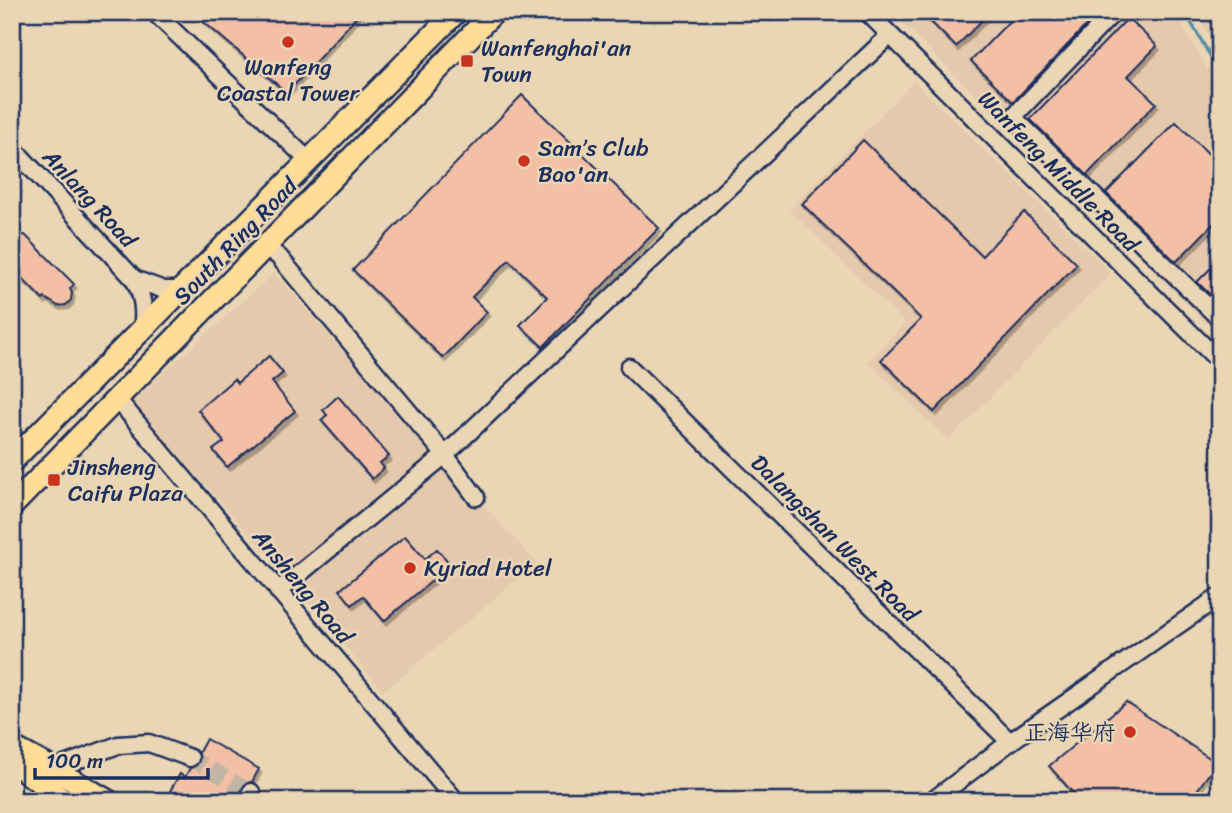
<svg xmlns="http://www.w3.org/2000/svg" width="1232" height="813" font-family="Sriracha,'LXGW WenKai TC',sans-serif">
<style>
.built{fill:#e5c9ad}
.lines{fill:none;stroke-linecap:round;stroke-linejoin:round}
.stream{stroke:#568ea5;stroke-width:3.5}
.building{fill:#f3bfa5;stroke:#1b2f5e;stroke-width:2;filter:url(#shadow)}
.minor-tunnel{stroke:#c1b5a3;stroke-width:16;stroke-dasharray:16 8;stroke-linecap:butt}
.minor-casing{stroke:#1b2f5e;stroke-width:21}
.major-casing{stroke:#1b2f5e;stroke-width:26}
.minor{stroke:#ead6b4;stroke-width:16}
.major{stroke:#ffdd96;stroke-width:21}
.rail{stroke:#1b2f5e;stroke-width:3.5}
.poi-dot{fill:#c8321e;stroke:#ead6b4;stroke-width:2.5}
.labels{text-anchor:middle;stroke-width:5;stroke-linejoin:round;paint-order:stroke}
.poi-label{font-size:23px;fill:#1b2f5e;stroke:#ead6b4;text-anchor:start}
.street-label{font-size:23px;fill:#1b2f5e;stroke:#ead6b4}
</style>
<defs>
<filter id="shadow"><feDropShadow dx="2.5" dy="4" stdDeviation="0" flood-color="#0004"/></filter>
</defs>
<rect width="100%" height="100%" fill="#ead6b4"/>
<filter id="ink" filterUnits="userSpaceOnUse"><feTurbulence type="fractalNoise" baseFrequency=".0143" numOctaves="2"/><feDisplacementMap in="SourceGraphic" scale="14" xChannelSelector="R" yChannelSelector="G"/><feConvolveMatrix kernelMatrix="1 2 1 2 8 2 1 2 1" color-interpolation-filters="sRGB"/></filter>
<g filter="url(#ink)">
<g class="built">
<polygon points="891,12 1174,12 1220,90 1220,337"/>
<polygon points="1195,12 1220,12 1220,55"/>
<polygon points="914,81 1111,273 948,441 868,362 905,323 789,210"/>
<polygon points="274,273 426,443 537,563 383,692 283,572 131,402"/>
</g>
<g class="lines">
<polyline class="stream" points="1185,12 1220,73"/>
</g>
<g class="building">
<polygon points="192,12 361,12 287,93"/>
<polygon points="921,12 990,12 956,47"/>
<polygon points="1018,12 1099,12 1013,102 971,61"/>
<polygon points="1128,18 1157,46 1128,76 1156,103 1087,175 1030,119"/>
<polygon points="522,95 659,228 543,347 520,325 547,297 509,260 472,297 487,312 443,358 353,270"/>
<polygon points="1176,122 1220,165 1220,217 1176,262 1106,193"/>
<polygon points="863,140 982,256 1024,212 1077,264 934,412 881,360 921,319 802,204"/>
<polygon points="25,235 74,284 70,289 72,293 71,300 66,305 58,306 45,298 43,300 12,268 12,241 18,236"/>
<polygon points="1220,259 1220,304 1197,282"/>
<polygon points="269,356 283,373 272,382 295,411 227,467 213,450 224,442 198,410 234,379 237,383"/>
<polygon points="338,396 389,456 380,463 384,468 372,479 321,420 327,415 323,410"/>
<polygon points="405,536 425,559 437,549 451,565 384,621 363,596 352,605 340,590"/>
<polygon points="1126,702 1217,763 1189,801 1080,801 1049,766"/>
<polygon points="206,739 259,769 252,782 245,783 242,787 241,793 242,798 241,801 187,801 170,791 180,774 185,777 190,768 197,766 200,761 199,752"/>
</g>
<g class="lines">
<polyline class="minor-tunnel" points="190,758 251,792"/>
<defs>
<g id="minor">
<polyline points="154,12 309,161"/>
<polyline points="867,12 1220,362"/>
<polyline points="1114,12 1013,117 1220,319"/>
<path d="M12,147L134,279C143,296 145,311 142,330"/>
<polyline points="266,247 279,257 445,455 476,497"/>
<polyline points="134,279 164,290 182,290"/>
<polyline points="629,367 1010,742"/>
<polyline points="117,399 456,801"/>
<polyline points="278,591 445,455 890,35"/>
<polyline points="53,769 118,745 149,743 190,758"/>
<polyline points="251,792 256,801"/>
<polyline points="932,801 1010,742 1220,596"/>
</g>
<g id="major">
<polyline points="12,461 456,12"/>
<polyline points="12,506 494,12"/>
<polyline points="12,747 53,769 108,801"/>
<polyline points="12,761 64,801"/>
</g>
</defs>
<use href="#minor" class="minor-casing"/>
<use href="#major" class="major-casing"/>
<use href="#minor" class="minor"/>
<use href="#major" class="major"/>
<polyline class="rail" points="12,790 28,801"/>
</g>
</g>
<g class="poi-dot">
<circle cx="288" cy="42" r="7"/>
<rect x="460" y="54" width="14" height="14" rx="3.5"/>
<circle cx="524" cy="161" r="7"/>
<rect x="47" y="473" width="14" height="14" rx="3.5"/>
<circle cx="410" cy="568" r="7"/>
<circle cx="1130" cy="732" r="7"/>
</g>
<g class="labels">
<g class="poi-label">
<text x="481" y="56">Wanfenghai'an<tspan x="481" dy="26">Town</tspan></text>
<text x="288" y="75" text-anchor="middle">Wanfeng<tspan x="288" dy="26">Coastal Tower</tspan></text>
<text x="538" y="156">Sam’s Club<tspan x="538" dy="26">Bao'an</tspan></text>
<text x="68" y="475">Jinsheng<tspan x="68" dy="26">Caifu Plaza</tspan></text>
<text x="424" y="576">Kyriad Hotel</text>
<text x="1116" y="740" text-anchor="end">正海华府</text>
</g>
<g class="street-label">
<text transform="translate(1059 171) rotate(45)" y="8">Wanfeng Middle Road</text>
<text transform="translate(90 198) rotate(47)" y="8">Anlang Road</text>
<text transform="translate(235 241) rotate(-46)" y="8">South Ring Road</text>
<text transform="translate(835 538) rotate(45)" y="8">Dalangshan West Road</text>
<text transform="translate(303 586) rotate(50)" y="8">Ansheng Road</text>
</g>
</g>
<rect width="1232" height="813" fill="none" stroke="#ead6b4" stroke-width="42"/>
<rect x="21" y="21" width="1190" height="771" fill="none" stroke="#1b2f5e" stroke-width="2.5" filter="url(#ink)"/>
<path d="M35 768v10h173v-10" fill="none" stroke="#1b2f5e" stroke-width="3.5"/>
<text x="46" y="768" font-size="21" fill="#1b2f5e" stroke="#ead6b4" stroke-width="5" paint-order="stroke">100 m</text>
</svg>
